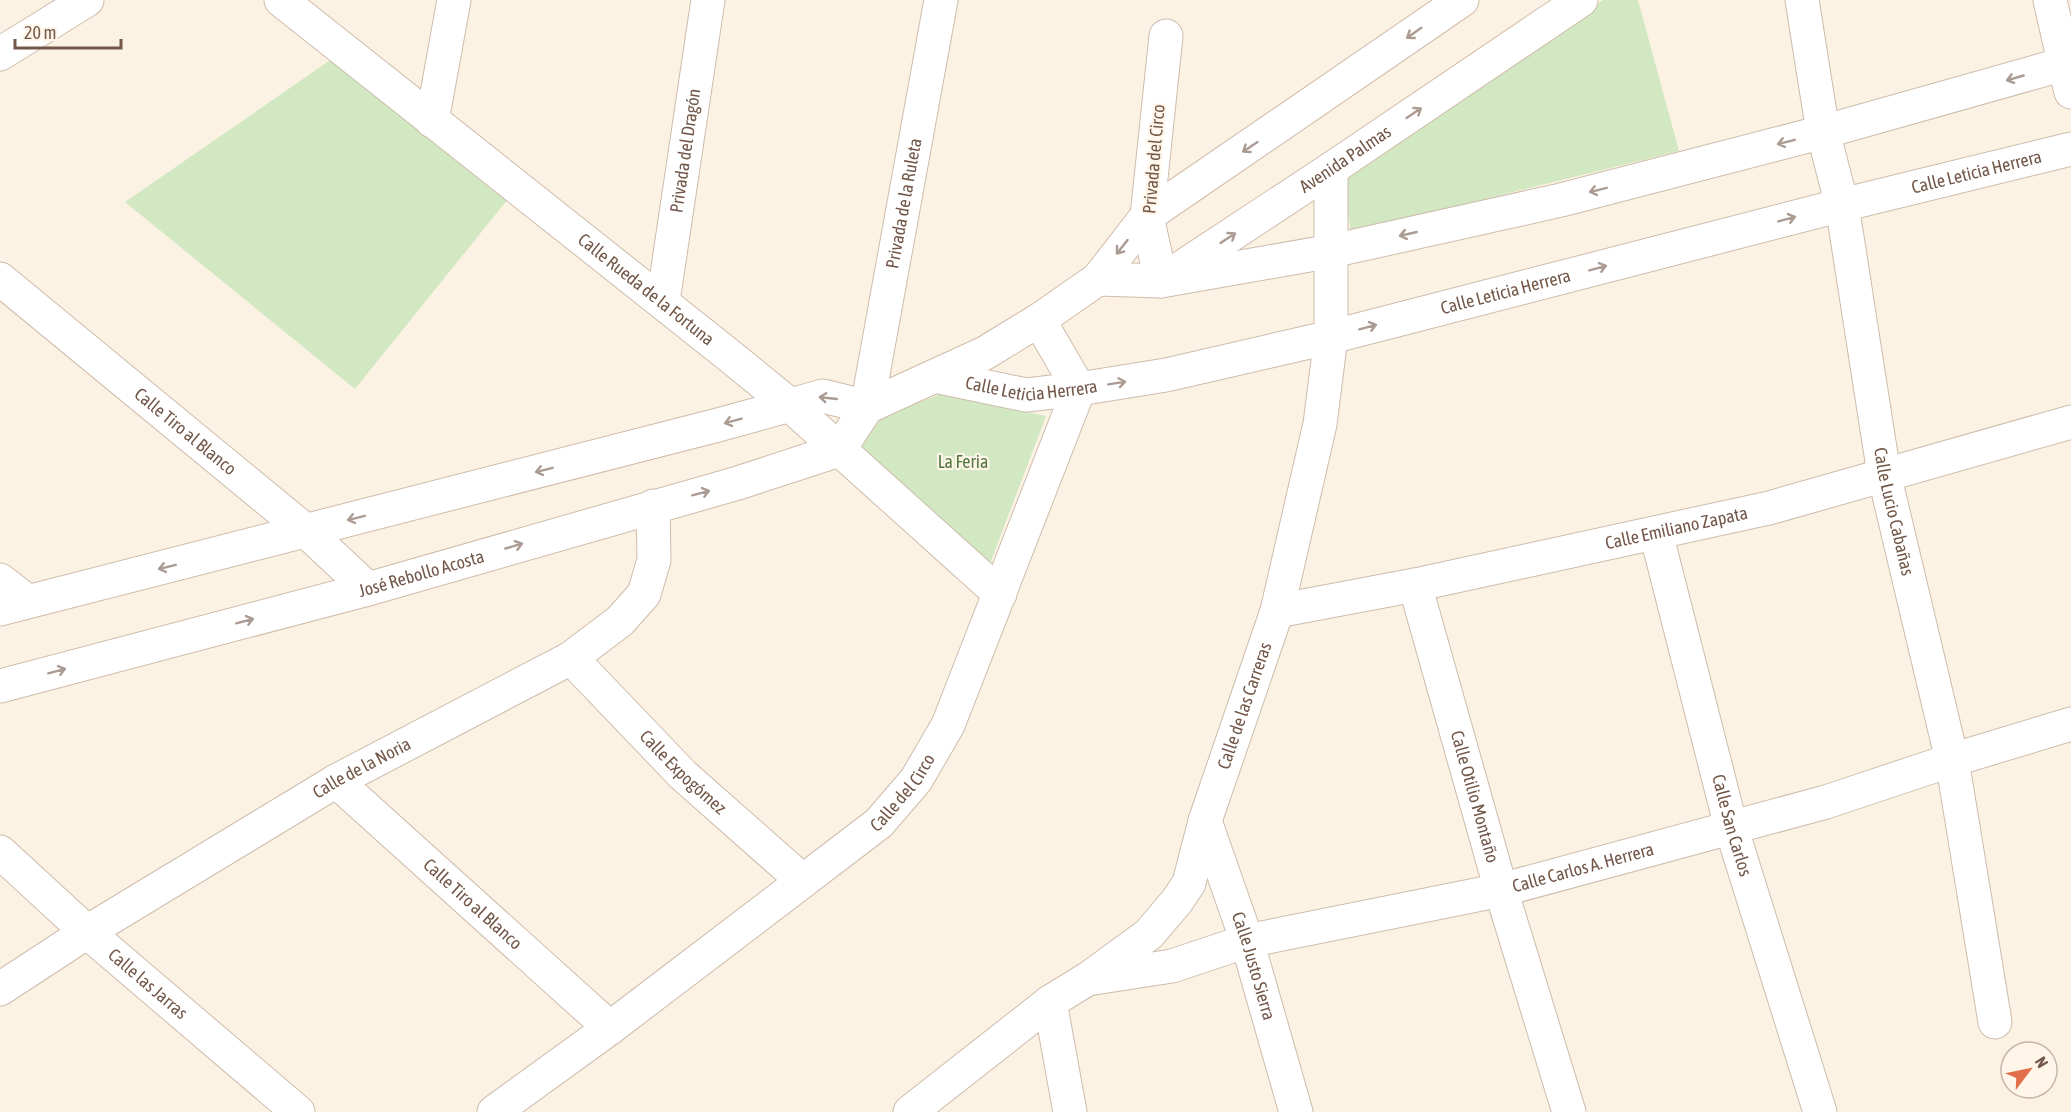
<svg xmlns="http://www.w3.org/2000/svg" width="2071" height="1112" font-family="'Asap Condensed',sans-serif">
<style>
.green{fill:#d2e8c2}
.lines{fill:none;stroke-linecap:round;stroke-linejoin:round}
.street-casing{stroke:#cebcad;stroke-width:35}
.secondary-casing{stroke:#d1bbaa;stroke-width:35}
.street{stroke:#fff;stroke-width:33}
.secondary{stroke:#fff;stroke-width:33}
.oneway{stroke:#ab9b92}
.labels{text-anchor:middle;stroke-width:4.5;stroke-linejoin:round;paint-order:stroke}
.street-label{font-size:18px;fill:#73584a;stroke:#fff6e9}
.park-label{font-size:18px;fill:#527842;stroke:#fff6e9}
</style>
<rect width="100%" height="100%" fill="#fbf2e3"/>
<g class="green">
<polygon points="1603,0 1638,0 1679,151 1351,232 1342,175"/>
<polygon points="342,52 516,189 355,389 125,202"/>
<polygon points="941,394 1046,416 988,569 857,449 884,415"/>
</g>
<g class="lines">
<defs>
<g id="street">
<path id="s1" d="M281,0L726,353L790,405L1000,594"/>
<path id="s2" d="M1802,0L1823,132L1842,205L1884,474L1952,760L1995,1022"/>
<polyline points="2050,0 2071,92"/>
<polyline points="1166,36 1147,216 1161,281 1332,251 1561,200 1823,132 2071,62"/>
<polyline points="0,54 87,0"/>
<polyline points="432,121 454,0"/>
<path id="s3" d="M0,279L306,531L368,589"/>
<path id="s4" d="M663,301L708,0"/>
<path id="s5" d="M935,376L1026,395L1079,389L1166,375L1331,337L1842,205L2071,149"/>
<path id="s6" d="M867,407L941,0"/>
<path id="s7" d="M1656,533L1731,827L1820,1112"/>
<polyline points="0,580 27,601"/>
<path id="s8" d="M1415,585L1501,890L1569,1112"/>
<path id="s9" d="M1277,611L1415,585L1769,508L2071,422"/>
<path id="s10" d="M571,658L683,775L803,881"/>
<path id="s11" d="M336,781L610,1028"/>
<path id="s12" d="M1205,821L1247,941L1296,1112"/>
<path id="s13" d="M0,852L87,932L298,1112"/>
<path id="s14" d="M1094,978L1172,966L1247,941L1501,890L1826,802L1952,760L2071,724"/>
<path id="s15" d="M0,989L87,932L336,781L571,658L620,621L644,594L654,560L653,506"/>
<polyline points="1050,1002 1070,1112"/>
<path id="s16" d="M494,1112L610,1028L879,823L916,780L948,725L1079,389L1039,320"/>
<path id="s17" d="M910,1112L1050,1002L1089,978L1149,934L1177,901L1189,883L1205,821L1277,611L1320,424L1331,337V169"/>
</g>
<g id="secondary">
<path id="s18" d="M1098,279L1161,281L1331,169L1581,0"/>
<polyline points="0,609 718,425 823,396 867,407"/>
<path id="s19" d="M0,686L368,589L738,483L839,450L867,407L985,353L1039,320L1098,279L1147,216L1462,0"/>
</g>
</defs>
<use href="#street" class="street-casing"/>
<use href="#secondary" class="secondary-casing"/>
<use href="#street" class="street"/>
<use href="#secondary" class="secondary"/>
</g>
<defs><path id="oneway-shaft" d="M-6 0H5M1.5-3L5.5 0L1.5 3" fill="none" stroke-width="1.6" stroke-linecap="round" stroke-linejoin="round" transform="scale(1.5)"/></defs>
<g class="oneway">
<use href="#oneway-shaft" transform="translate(1414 33) rotate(145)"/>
<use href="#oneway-shaft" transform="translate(2015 78) rotate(164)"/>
<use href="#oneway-shaft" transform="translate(1414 113) rotate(-34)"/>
<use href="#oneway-shaft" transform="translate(1786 142) rotate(166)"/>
<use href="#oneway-shaft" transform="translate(1250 147) rotate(146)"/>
<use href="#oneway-shaft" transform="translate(1598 190) rotate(166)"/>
<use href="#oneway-shaft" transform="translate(1787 219) rotate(-15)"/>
<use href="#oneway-shaft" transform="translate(1408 234) rotate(167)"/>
<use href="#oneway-shaft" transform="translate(1228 238) rotate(-33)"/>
<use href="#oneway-shaft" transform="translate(1122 247) rotate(128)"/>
<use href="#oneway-shaft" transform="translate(1598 268) rotate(-15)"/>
<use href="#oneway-shaft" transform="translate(1368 327) rotate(-15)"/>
<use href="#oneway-shaft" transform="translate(1117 383) rotate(-9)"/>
<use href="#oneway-shaft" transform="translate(828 398) rotate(-174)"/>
<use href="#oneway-shaft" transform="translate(733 421) rotate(165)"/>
<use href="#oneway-shaft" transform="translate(544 470) rotate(166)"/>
<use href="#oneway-shaft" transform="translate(701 493) rotate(-15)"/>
<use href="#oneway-shaft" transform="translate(356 518) rotate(166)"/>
<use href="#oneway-shaft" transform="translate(514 546) rotate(-16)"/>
<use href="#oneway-shaft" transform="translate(167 567) rotate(166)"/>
<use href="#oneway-shaft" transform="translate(245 621) rotate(-15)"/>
<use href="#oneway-shaft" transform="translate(57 671) rotate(-15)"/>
</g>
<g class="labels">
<g class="street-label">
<text dy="6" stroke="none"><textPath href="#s4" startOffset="152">Privada del Dragón</textPath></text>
<text transform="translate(1154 159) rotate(-85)" y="6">Privada del Circo</text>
<text dy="6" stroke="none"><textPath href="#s18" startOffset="284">Avenida Palmas</textPath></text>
<text dy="6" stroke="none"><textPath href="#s5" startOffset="1070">Calle Leticia Herrera</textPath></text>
<text dy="6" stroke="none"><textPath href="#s6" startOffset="207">Privada de la Ruleta</textPath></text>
<text dy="6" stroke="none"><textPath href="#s1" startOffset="466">Calle Rueda de la Fortuna</textPath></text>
<text dy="6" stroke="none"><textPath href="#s5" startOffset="584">Calle Leticia Herrera</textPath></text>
<text dy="6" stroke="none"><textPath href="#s5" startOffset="98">Calle Leticia Herrera</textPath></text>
<text dy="6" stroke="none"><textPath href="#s3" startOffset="240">Calle Tiro al Blanco</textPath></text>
<text dy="6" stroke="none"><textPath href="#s2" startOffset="520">Calle Lucio Cabañas</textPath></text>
<text dy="6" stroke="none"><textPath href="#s9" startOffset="408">Calle Emiliano Zapata</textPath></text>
<text dy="6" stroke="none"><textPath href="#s19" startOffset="436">José Rebollo Acosta</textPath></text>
<text dy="6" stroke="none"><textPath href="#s17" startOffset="549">Calle de las Carreras</textPath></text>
<text dy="6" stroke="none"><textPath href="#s15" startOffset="424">Calle de la Noria</textPath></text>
<text dy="6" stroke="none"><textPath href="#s10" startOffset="160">Calle Expogómez</textPath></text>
<text dy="6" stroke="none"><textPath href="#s16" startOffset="520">Calle del Circo</textPath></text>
<text dy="6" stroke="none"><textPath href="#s8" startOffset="220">Calle Otilio Montaño</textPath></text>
<text dy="6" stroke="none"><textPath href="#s7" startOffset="302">Calle San Carlos</textPath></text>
<text dy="6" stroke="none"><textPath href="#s14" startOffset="502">Calle Carlos A. Herrera</textPath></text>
<text dy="6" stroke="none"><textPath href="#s11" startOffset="184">Calle Tiro al Blanco</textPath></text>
<text dy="6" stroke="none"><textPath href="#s12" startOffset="153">Calle Justo Sierra</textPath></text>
<text dy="6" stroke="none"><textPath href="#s13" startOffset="198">Calle las Jarras</textPath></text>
</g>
<g class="park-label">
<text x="963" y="468">La Feria</text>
</g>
</g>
<g transform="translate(2029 1070) rotate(58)"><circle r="28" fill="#fff6e9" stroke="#c7b7a9" stroke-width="1.5"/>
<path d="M0-4.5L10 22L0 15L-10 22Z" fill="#e26d4b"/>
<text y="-9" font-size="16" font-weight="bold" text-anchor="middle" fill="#73584a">N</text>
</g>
<path d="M15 39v9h106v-9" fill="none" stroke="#73584a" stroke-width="3"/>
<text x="24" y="39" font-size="18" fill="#73584a" stroke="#fff6e9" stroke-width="4.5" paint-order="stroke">20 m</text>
</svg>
